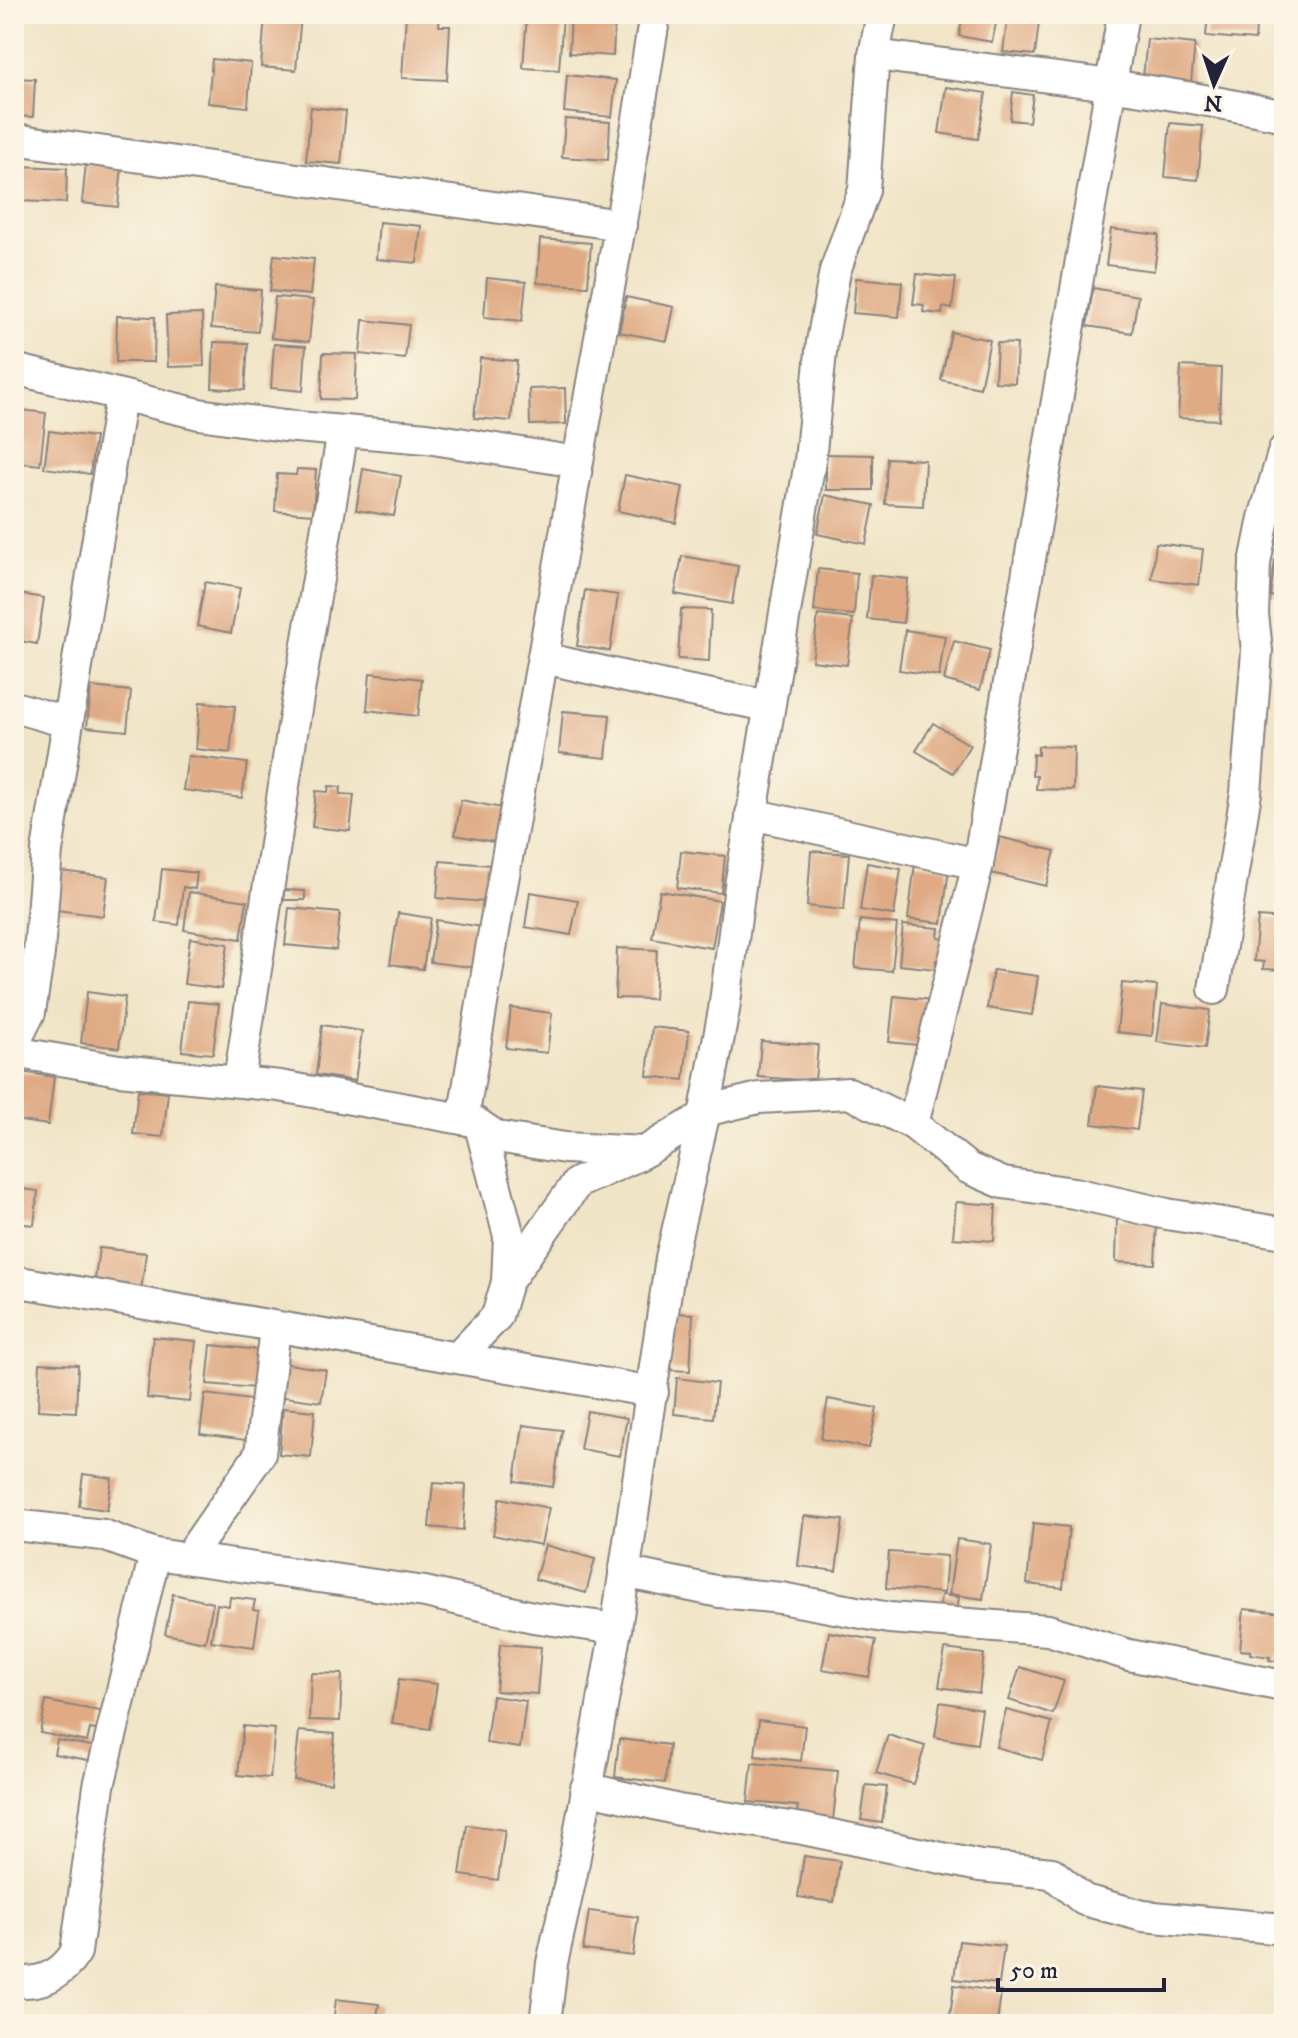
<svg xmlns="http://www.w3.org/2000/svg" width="1298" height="2038" font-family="'IM FELL DW Pica',serif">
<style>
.building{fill:#dfaa84}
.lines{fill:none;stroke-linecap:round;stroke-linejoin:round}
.minor-casing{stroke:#898380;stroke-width:34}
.minor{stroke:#fff;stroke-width:30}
</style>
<rect width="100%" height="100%" fill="#fcf5e5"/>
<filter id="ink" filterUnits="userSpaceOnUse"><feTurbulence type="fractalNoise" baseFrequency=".0125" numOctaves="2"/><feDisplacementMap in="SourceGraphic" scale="16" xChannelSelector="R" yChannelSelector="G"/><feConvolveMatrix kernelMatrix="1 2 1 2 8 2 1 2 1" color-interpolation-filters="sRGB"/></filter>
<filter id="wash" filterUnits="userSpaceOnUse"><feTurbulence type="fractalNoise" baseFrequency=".006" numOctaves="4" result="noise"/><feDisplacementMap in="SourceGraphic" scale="32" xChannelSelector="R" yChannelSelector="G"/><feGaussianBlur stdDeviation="1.8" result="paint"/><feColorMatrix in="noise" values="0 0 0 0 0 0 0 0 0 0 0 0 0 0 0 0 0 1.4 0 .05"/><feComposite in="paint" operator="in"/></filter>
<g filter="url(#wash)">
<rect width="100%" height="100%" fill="#f0e4c6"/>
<g id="blocks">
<g class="building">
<polygon points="265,14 301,15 296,70 261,67"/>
<polygon points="406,14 440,14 439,26 450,26 447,80 402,78"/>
<polygon points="527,14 563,14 559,70 523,68"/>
<polygon points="571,14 615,16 613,56 569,53"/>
<polygon points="963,14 998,14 992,42 959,36"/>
<polygon points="1008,14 1040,14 1035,55 1003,52"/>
<polygon points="1208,14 1257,14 1255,40 1206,36"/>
<polygon points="1276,14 1284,14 1284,46 1274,45"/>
<polygon points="1147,39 1195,44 1191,82 1143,77"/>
<polygon points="212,59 251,63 248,107 208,103"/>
<polygon points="567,75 616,80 612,117 564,112"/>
<polygon points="14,78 35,79 33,117 14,116"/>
<polygon points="946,87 986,93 978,139 939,133"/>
<polygon points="1013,92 1033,95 1029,122 1010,120"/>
<polygon points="311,107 346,111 341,164 306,161"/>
<polygon points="565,119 610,122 608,160 562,157"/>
<polygon points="1170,123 1203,126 1198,180 1165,177"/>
<polygon points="86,163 122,166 118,207 82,203"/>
<polygon points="21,166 67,168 66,203 20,201"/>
<polygon points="379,222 421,226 417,263 376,259"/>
<polygon points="1111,229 1159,235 1154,271 1106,265"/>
<polygon points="540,239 591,243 588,286 537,283"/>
<polygon points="274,255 314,259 310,295 270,291"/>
<polygon points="917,274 956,278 952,309 943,307 942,314 923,312 924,305 913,304"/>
<polygon points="487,278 526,282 522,321 484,317"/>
<polygon points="856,278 902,282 899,317 853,313"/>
<polygon points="215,287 261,290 258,332 211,328"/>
<polygon points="1093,288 1138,296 1132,333 1087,326"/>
<polygon points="275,297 313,300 309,342 271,338"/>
<polygon points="626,297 674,307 667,341 619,332"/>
<polygon points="202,314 204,366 168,367 166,315"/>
<polygon points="117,316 155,317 154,362 116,362"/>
<polygon points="363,320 409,325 405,359 360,354"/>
<polygon points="951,332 990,340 980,388 941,380"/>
<polygon points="214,342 248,343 245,390 212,388"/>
<polygon points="997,343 1017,344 1015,383 995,382"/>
<polygon points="274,344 306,346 303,391 271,388"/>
<polygon points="323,353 357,354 355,400 321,399"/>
<polygon points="480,358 517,361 511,421 474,418"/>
<polygon points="1181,366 1221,368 1219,420 1178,418"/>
<polygon points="565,388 566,424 530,425 529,389"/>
<polygon points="14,409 46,413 40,465 14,462"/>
<polygon points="49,431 95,437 90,474 44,468"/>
<polygon points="826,454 873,455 873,490 826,490"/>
<polygon points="887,458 925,460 923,506 885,504"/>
<polygon points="297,469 316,470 313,514 275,511 277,474 296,475"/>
<polygon points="363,469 401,476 394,516 356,510"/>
<polygon points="625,475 683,487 676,523 618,511"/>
<polygon points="825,495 874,505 866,544 817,534"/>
<polygon points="1156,543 1203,549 1199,585 1152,579"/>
<polygon points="682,556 738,566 732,604 675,594"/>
<polygon points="1275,560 1284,561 1284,598 1270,596"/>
<polygon points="818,569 857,573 854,615 814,611"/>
<polygon points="871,575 908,579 903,623 867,619"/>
<polygon points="205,582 240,588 231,633 197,626"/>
<polygon points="585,590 618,595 610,651 577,646"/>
<polygon points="14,593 44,598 37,644 14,640"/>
<polygon points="681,609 711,610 709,661 678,659"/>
<polygon points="818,615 853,619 847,665 812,661"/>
<polygon points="905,630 945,636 939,676 899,670"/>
<polygon points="954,641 990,650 980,690 944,680"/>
<polygon points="370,673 422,679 418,716 367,710"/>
<polygon points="91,687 131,691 127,731 87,727"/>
<polygon points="200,702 235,706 230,753 196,749"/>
<polygon points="563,711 610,715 606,758 559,753"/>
<polygon points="933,723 970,745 953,773 916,751"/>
<polygon points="1038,746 1074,747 1073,790 1036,789 1037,776 1032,776 1033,754 1038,755"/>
<polygon points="188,756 247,763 242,798 183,790"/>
<polygon points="329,786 341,787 340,794 354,795 350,831 312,827 316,791 328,792"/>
<polygon points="461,800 507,809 500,843 455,835"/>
<polygon points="1000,837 1055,851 1046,886 991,873"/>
<polygon points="681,851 725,856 721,893 677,888"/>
<polygon points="811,851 849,854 844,910 807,906"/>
<polygon points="440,861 490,865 486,902 437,898"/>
<polygon points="867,863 901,869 894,915 860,910"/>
<polygon points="915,863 949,868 942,923 908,919"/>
<polygon points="162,869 197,873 195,889 183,887 179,925 156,922"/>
<polygon points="61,871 108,877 103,916 56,910"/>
<polygon points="284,890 305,891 305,900 284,900"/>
<polygon points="660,891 720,901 712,948 652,938"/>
<polygon points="189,892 247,901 241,939 184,930"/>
<polygon points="530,892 578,900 571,935 525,927"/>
<polygon points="289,908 340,913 336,950 285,945"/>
<polygon points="398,913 431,918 423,969 390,964"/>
<polygon points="1258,917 1283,919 1284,970 1263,969 1264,962 1254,961"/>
<polygon points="436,920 483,927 477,968 430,962"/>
<polygon points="860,920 897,924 892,971 855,968"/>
<polygon points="903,925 939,928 938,938 945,939 944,961 936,960 936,969 899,965"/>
<polygon points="190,938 228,944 221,989 184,984"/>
<polygon points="617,948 657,950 654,999 615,998"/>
<polygon points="993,970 1038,976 1032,1015 987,1008"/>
<polygon points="1122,983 1157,986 1152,1036 1117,1032"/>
<polygon points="87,992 125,997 119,1048 81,1043"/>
<polygon points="894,996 932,1000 927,1046 889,1042"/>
<polygon points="188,1001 219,1004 213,1054 182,1051"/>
<polygon points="1162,1004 1210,1010 1205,1048 1157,1042"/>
<polygon points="511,1008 552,1013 547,1053 506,1048"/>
<polygon points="322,1025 362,1031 355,1081 316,1075"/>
<polygon points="652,1027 689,1031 684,1080 647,1076"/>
<polygon points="761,1041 818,1045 815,1081 758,1077"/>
<polygon points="15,1071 54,1077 48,1125 14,1120"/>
<polygon points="1097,1086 1142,1091 1137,1130 1092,1124"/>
<polygon points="138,1090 168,1093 163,1137 133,1134"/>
<polygon points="14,1188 38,1191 34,1225 14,1223"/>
<polygon points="956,1202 996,1205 994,1241 953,1238"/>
<polygon points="1117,1219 1157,1221 1155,1264 1116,1262"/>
<polygon points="99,1248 146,1253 141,1292 94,1287"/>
<polygon points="674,1313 693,1314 690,1371 671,1370"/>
<polygon points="153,1337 196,1341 190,1402 147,1398"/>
<polygon points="211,1345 260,1350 256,1388 207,1384"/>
<polygon points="40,1363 78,1365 76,1412 38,1410"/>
<polygon points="282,1363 326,1370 321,1402 277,1396"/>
<polygon points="677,1378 717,1383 713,1418 674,1414"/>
<polygon points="205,1394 251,1400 246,1440 200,1434"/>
<polygon points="828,1399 877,1408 869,1448 821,1439"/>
<polygon points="283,1408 315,1411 311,1457 279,1454"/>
<polygon points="587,1411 627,1418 620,1456 580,1449"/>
<polygon points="523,1425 562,1430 553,1487 515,1481"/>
<polygon points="83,1474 112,1478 107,1510 79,1506"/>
<polygon points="433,1483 466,1485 463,1530 429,1527"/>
<polygon points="500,1498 549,1508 541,1545 493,1535"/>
<polygon points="804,1516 843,1520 836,1571 798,1566"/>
<polygon points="1033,1523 1069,1527 1063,1588 1027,1584"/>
<polygon points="957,1539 991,1544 983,1599 949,1594"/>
<polygon points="545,1545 595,1559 586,1593 535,1579"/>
<polygon points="889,1552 947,1556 944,1593 886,1588"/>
<polygon points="173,1594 213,1603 205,1642 165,1634"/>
<polygon points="941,1595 959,1597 957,1612 939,1609"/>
<polygon points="230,1597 255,1600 253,1610 259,1611 254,1647 211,1641 217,1604 229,1606"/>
<polygon points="1244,1609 1284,1613 1284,1656 1277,1655 1276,1661 1269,1660 1270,1657 1250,1654 1250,1651 1240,1650"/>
<polygon points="829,1632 876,1640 869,1677 822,1669"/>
<polygon points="500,1644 541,1647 537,1694 496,1691"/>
<polygon points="945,1649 984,1654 979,1693 939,1687"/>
<polygon points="1020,1667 1064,1681 1053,1714 1009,1700"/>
<polygon points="311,1673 342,1674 340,1721 309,1720"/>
<polygon points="399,1679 437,1684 430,1729 392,1724"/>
<polygon points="492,1696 526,1701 520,1748 486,1743"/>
<polygon points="46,1701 105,1712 101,1731 90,1729 87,1742 40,1733"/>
<polygon points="940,1702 982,1709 977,1744 935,1737"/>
<polygon points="1006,1710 1052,1722 1042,1760 996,1747"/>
<polygon points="759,1720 805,1726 801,1761 755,1756"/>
<polygon points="243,1726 275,1729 270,1778 238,1775"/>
<polygon points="299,1731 335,1734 331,1783 294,1780"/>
<polygon points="888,1735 925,1746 913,1784 876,1773"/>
<polygon points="619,1739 669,1745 665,1783 615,1777"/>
<polygon points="57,1740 97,1747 94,1761 54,1754"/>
<polygon points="752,1763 838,1771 833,1821 796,1817 798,1806 748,1802"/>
<polygon points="866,1785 887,1787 882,1823 861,1820"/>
<polygon points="467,1825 505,1830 498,1880 460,1875"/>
<polygon points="804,1856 840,1861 834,1902 798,1897"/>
<polygon points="589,1911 638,1917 633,1956 583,1950"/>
<polygon points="959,1941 1004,1946 999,1984 954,1979"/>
<polygon points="954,1985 1001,1992 997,2024 949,2024"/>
<polygon points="336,1999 379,2004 376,2024 333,2024"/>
</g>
</g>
</g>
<g filter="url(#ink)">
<use href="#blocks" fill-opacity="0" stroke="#898380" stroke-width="2"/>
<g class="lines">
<defs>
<g id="minor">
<path d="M874,55C1010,73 1150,86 1284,116"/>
<polyline points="14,139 621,225"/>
<polyline points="14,369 199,414 284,426 427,438 577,462"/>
<polyline points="544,658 665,686 769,706"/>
<polyline points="14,707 66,722"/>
<polyline points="751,814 978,864"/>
<polyline points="1214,989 1246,793 1257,651 1253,614 1255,563 1264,518 1284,450"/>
<polyline points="14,1044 30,1012 39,953 47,851 121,396"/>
<polyline points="14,1052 119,1070 280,1086 473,1121 497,1137 565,1148 644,1152 704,1116"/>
<polyline points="239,1081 292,733 343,431"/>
<polyline points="705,1111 759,1098 849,1093 913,1124 968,1168 1003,1183 1074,1193 1167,1214 1284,1233"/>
<polyline points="463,1119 495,925 626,193 655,14"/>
<polyline points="913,1124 978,864 1123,14"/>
<polyline points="14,1281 653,1392"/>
<polyline points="507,1282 577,1183 639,1155"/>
<polyline points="458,1357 497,1316 507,1282 509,1236 480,1126"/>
<polyline points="14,1525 103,1535 155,1554 425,1592 533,1617 616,1629"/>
<polyline points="188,1558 260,1454 275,1328"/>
<polyline points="624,1572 720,1592 781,1598 889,1618 1048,1630 1129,1655 1278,1685"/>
<polyline points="586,1788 679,1810 803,1829 980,1866 1052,1873 1084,1900 1143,1916 1284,1929"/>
<path d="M14,1981C40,1985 62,1975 76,1952L99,1786L155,1554"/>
<polyline points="545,2024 552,1963 572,1873 616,1629 671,1258 704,1116 724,1010 740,886 810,461 822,342 835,271 864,190 874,55 882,14"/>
</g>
</defs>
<use href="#minor" class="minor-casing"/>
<use href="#minor" class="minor"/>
</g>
</g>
<rect width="1298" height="2038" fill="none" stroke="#fcf5e5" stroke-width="48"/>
<g transform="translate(1214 84) rotate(183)" stroke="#fcf5e5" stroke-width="6" paint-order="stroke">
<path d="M0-6L14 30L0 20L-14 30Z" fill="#22223b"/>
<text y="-12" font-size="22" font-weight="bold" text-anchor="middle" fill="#22223b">N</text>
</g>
<path d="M998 1978v12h166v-12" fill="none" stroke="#22223b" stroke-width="4"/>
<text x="1010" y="1978" font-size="24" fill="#22223b" stroke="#fcf5e5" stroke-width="6" paint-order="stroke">50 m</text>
</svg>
